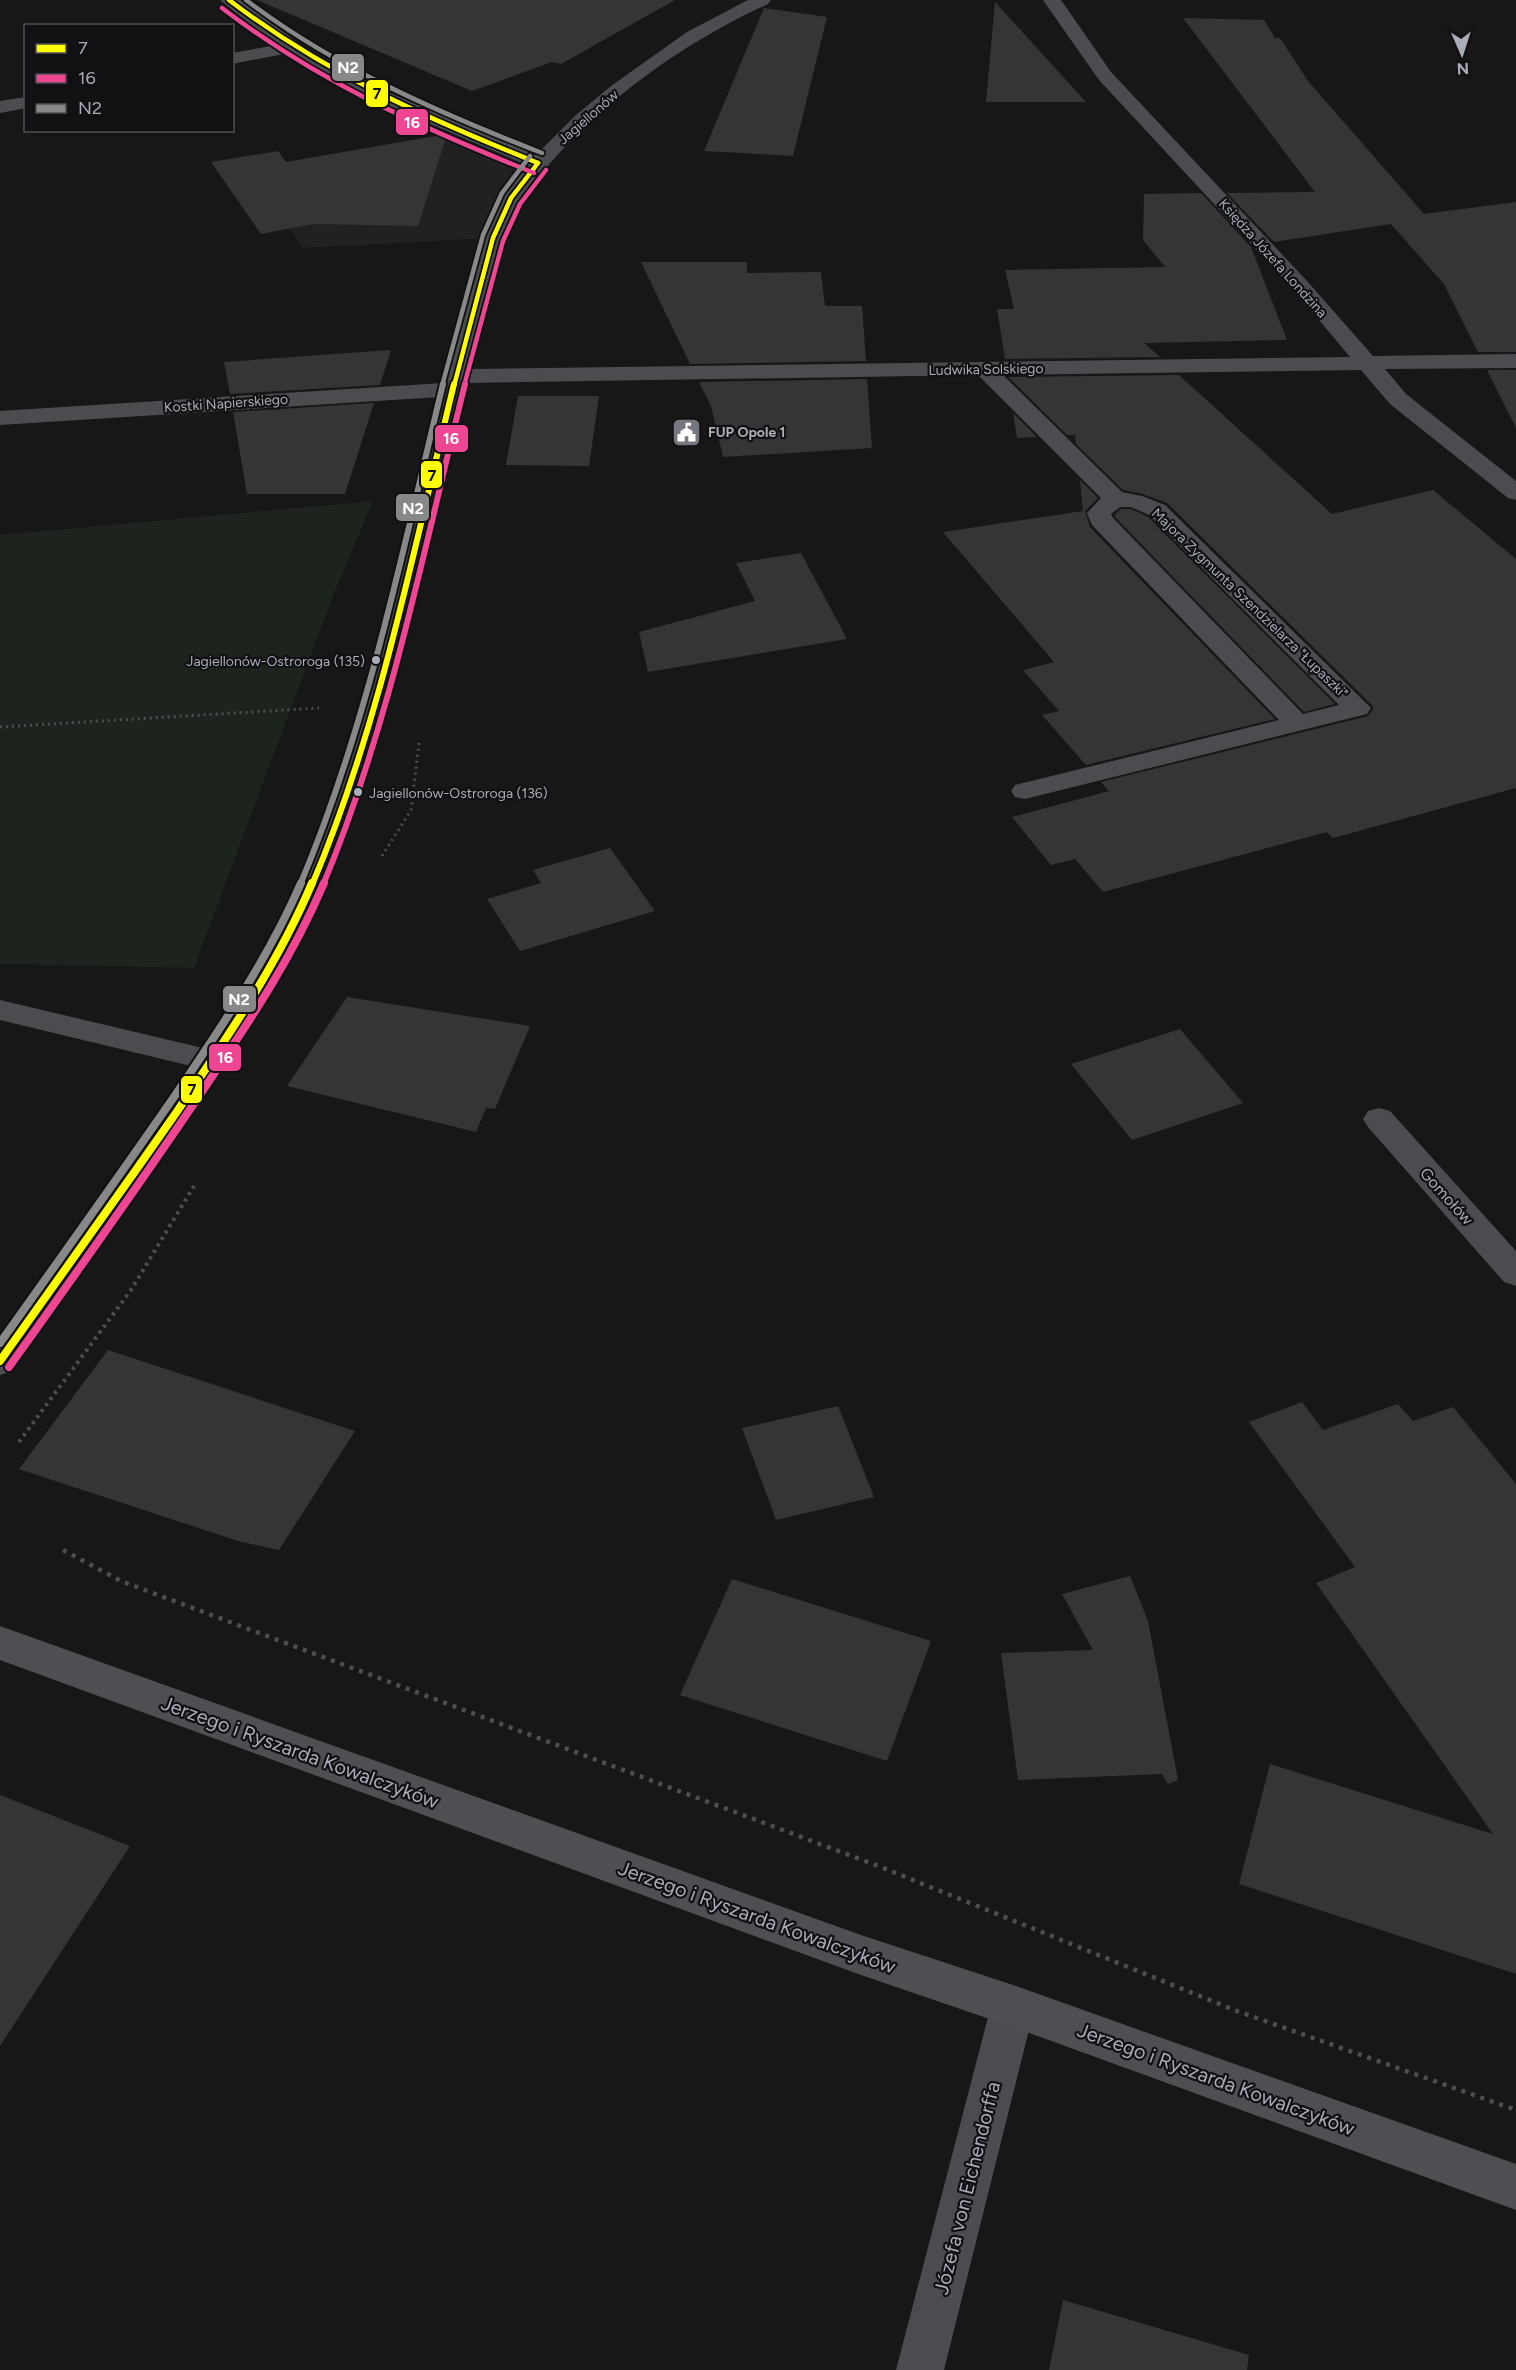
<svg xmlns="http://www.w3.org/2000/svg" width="1516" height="2370" font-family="Figtree,sans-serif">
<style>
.built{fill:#212123}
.green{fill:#1d241e}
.building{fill:#353536}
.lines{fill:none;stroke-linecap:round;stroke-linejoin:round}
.path-far2{stroke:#4d4e52;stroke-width:3;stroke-dasharray:2 4;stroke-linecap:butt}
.path-far1{stroke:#4d4e52;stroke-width:4;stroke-dasharray:3 4.5;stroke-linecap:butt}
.path{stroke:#4d4e52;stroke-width:4.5;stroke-dasharray:4 6;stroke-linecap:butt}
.minor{fill:#4b4c50;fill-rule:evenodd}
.major{fill:#4d4f52;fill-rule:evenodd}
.bus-1-far2-casing{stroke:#111113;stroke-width:8}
.bus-1-far1-casing{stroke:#111113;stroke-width:10}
.bus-1-casing{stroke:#111113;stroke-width:12}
.bus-2-far2-casing{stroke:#111113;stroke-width:8}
.bus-2-far1-casing{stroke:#111113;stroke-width:10}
.bus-2-casing{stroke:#111113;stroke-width:12}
.bus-3-far2-casing{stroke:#111113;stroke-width:8}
.bus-3-far1-casing{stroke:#111113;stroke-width:10}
.bus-3-casing{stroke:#111113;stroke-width:12}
.bus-1-far2{stroke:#ff0;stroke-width:4.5}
.bus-1-far1{stroke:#ff0;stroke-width:6}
.bus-1{stroke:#ff0;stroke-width:8}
.bus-2-far2{stroke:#ee4692;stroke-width:4.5}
.bus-2-far1{stroke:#ee4692;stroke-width:6}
.bus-2{stroke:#ee4692;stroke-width:8}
.bus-3-far2{stroke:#888;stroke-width:4.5}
.bus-3-far1{stroke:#888;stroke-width:6}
.bus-3{stroke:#888;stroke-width:8}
.bus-dot{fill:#a8adb8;stroke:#111113;stroke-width:2}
.labels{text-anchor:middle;stroke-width:4.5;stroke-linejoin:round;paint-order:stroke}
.far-street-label{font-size:14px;fill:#a8adb8;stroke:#111113}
.far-poi-label{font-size:14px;font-weight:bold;fill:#a8adb8;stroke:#111113;text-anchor:start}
.bus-label{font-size:14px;fill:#a8adb8;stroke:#111113;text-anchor:end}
.street-label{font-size:16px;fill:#a8adb8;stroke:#111113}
.near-street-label{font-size:20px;fill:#a8adb8;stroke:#111113}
.line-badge{stroke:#111113;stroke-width:2}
.badge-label{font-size:16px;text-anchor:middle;font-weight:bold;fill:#fff}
.pale-badge-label{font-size:16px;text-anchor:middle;font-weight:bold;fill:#111}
</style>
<rect width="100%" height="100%" fill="#171717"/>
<polygon class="built" points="461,132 538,163 493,238 303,248 250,168"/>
<polygon class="green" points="373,501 331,601 194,968 0,964 0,535"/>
<g class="building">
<polygon points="257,0 675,0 561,64 552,62 472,91"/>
<polygon points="995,2 1086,102 986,102"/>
<polygon points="764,8 827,17 793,156 704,151"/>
<polygon points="1183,18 1264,20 1275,38 1280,38 1308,81 1424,214 1516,202 1516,352 1478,352 1444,284 1391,224 1274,242 1227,193 1315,192"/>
<polygon points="447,134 418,226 313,224 261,234 211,162 278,151 286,162"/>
<polygon points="1201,193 1251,247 1287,340 1144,343 1160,357 1005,359 997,309 1014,309 1005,270 1165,267 1143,240 1144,194"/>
<polygon points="641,262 747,262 747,273 821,272 825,306 862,306 866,361 690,364"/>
<polygon points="391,350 380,385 230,394 224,362"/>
<polygon points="1487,370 1516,370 1516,428"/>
<polygon points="1179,375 1332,514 1433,490 1516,559 1516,788 1333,838 1327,832 1103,892 1075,859 1051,865 1012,817 1109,791 1101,782 1368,716 1373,709 1373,706 1167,503 1143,494 1123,490 1076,444 1075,435 1067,435 1008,377"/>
<polygon points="867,379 872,448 723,457 711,406 699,382"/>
<polygon points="518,396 599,396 589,466 506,465"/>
<polygon points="374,403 345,494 247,494 233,412"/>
<polygon points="1013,413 1037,437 1017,438"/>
<polygon points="1080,480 1098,498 1085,511 1090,527 1275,719 1086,765 1042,715 1059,711 1023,670 1054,662 943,532 1083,511"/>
<polygon points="1121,509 1131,509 1148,517 1335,704 1304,712 1115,517 1114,515"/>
<polygon points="801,553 847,639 648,672 639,632 755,601 736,563"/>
<polygon points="610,848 655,911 520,951 487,899 541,883 533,870"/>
<polygon points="347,997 530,1026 495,1109 486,1108 476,1132 287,1086"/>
<polygon points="1180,1029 1243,1103 1132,1140 1071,1064"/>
<polygon points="108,1350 355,1431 279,1550 238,1541 19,1469"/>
<polygon points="1302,1402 1323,1430 1398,1404 1413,1421 1453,1407 1516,1484 1516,1974 1239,1884 1270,1764 1493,1834 1316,1583 1355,1567 1249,1422"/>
<polygon points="838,1406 874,1497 776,1520 742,1428"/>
<polygon points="1130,1576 1148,1621 1178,1780 1168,1784 1162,1774 1018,1780 1001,1653 1093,1650 1062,1594"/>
<polygon points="732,1579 931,1641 887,1761 680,1695"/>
<polygon points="0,1795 130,1846 0,2046"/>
<polygon points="1063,2300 1249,2355 1247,2370 1049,2370"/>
</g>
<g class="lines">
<g class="path-far2">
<polyline points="0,727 319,708"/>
<polyline points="382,856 411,810 419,743"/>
</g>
<polyline class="path-far1" points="19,1442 131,1290 194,1186"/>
<polyline class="path" points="63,1550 121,1581 881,1867 1237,2011 1516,2110"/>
<g class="minor">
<path d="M220,0H240L305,48L383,90L536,155L575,116L611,86L687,32L748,0H771L768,4C685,42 606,98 546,168C531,185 516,202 507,223C496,249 492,276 486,303C481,325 475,347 469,369L1350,357L1293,289L1099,80L1043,0H1061L1111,72L1307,281L1373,356L1516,354V368L1385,369L1406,394L1516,481V500L1508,498L1390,404L1361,370L1003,375L1122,492L1142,496L1165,505L1371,708L1367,714L1025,799L1015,797L1011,791L1015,785L1279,720L1092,525L1087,513L1101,498L978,375L466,383C420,563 388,747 311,919C285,978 247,1030 211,1084C146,1181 80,1276 12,1371L0,1375V1334L115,1176L191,1066L0,1020V1000L203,1048C228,1013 252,978 271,941C290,905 305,866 319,828C372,688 402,541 440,397L0,425V411L443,383L482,234L492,212L527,165L369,98L289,53L232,64V53L276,45ZM1120,507H1131L1149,515L1339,705L1303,714L1113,518L1111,514Z"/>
<polygon points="26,97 26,108 0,113 0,101"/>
<polygon points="1379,1108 1390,1111 1516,1251 1516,1286 1504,1282 1368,1127 1363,1119 1368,1111"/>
<polygon points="1013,1985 1029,1991 1035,2006 944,2370 896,2370 991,2006 997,1991"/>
</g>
<polygon class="major" points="0,1626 861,1935 1013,1985 1516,2164 1516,2210 1013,2027 861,1975 0,1660"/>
<defs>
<g id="bus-1-far2">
<path d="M229,0C326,74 426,118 538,163"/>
<polyline points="454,386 493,238 511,198 538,163"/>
</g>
<path id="bus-1-far1" d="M312,885C380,725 413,552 454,384"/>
<path id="bus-1" d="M0,1361C59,1278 118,1196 176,1113C226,1039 277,966 312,883"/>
<g id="bus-2-far2">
<path d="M222,8C320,83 420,127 534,173"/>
<polyline points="464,386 503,241 520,204 546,170"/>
</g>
<path id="bus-2-far1" d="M323,885C390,725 423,552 465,384"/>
<path id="bus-2" d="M9,1367C72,1279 134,1192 195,1102C244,1029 289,965 324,883"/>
<g id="bus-3-far2">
<path d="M246,0C336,68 437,112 542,153"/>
<polyline points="442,386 483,235 502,193 530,156"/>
</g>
<path id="bus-3-far1" d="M300,885C368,724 402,553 443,384"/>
<path id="bus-3" d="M0,1343C59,1260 118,1178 176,1094C222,1026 268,959 301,883"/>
</defs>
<use href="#bus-1-far2" class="bus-1-far2-casing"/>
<use href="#bus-1-far1" class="bus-1-far1-casing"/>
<use href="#bus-1" class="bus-1-casing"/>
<use href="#bus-2-far2" class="bus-2-far2-casing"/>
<use href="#bus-2-far1" class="bus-2-far1-casing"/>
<use href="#bus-2" class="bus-2-casing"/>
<use href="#bus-3-far2" class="bus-3-far2-casing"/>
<use href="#bus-3-far1" class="bus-3-far1-casing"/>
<use href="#bus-3" class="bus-3-casing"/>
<use href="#bus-1-far2" class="bus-1-far2"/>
<use href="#bus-1-far1" class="bus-1-far1"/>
<use href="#bus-1" class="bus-1"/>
<use href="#bus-2-far2" class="bus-2-far2"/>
<use href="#bus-2-far1" class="bus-2-far1"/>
<use href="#bus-2" class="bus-2"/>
<use href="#bus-3-far2" class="bus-3-far2"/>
<use href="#bus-3-far1" class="bus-3-far1"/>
<use href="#bus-3" class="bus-3"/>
</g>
<defs>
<symbol id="civic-square" viewBox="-11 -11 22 22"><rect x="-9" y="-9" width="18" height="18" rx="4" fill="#757880" stroke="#111113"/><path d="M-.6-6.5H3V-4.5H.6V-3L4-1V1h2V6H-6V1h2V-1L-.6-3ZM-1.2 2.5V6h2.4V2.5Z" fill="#fff"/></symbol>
</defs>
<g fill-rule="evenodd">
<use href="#civic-square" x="670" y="416" width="33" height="33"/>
</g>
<g class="bus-dot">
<circle cx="376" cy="660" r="5"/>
<circle cx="358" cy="792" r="5"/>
</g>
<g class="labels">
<g class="far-street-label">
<text transform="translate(588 117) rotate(-41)" y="5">Jagiellonów</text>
<text transform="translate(1273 258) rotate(48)" y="5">Księdza Józefa Londzina</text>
<text transform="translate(986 369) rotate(-1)" y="5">Ludwika Solskiego</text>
<text transform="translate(226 403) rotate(-4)" y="5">Kostki Napierskiego</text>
<text transform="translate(1250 603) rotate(44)" y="5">Majora Zygmunta Szendzielarza "Łupaszki"</text>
</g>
<g class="far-poi-label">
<text x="708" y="437">FUP Opole 1</text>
</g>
<g class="bus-label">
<text x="365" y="666">Jagiellonów-Ostroroga (135)</text>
<text x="369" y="798" text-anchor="start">Jagiellonów-Ostroroga (136)</text>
</g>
<g class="street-label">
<text transform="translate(1447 1196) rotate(48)" y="6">Gomołów</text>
</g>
<g class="near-street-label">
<text transform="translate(300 1752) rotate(20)" y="7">Jerzego i Ryszarda Kowalczyków</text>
<text transform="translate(757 1917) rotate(20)" y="7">Jerzego i Ryszarda Kowalczyków</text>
<text transform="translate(1216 2079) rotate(20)" y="7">Jerzego i Ryszarda Kowalczyków</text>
<text transform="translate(967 2188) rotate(-76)" y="7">Józefa von Eichendorffa</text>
</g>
</g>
<g class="line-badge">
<rect x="331" y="53" width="34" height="29" rx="6" fill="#888"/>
<rect x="365" y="79" width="24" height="29" rx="6" fill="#ff0"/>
<rect x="395" y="108" width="34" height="28" rx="6" fill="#ee4692"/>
<rect x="434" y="424" width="35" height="29" rx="6" fill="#ee4692"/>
<rect x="420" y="460" width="23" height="29" rx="6" fill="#ff0"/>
<rect x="395" y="493" width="35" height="29" rx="6" fill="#888"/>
<rect x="222" y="985" width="35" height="28" rx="6" fill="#888"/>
<rect x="208" y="1043" width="34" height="29" rx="6" fill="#ee4692"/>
<rect x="180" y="1075" width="23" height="29" rx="6" fill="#ff0"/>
</g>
<g class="badge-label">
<text x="348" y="73">N2</text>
<text x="412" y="128">16</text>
<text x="451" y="444">16</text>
<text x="413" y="514">N2</text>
<text x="239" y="1005">N2</text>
<text x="225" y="1063">16</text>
</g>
<g class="pale-badge-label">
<text x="377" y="99">7</text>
<text x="432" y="481">7</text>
<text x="192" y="1095">7</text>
</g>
<rect x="24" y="24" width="210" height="108" fill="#111113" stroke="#4d4f55" stroke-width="1.5"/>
<rect x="36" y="44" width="30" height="9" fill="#ffff00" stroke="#4d4f55" stroke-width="1.5"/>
<text x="78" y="54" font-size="18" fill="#a8adb8">7</text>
<rect x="36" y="74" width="30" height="9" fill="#ee4692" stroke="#4d4f55" stroke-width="1.5"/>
<text x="78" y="84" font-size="18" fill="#a8adb8">16</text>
<rect x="36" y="104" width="30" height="9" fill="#888888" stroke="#4d4f55" stroke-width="1.5"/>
<text x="78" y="114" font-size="18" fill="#a8adb8">N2</text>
<g transform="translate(1462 54) rotate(177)" stroke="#111113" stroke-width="4.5" paint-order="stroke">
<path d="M0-4.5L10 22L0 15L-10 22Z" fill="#a8adb8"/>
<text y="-9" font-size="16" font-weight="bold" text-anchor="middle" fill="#a8adb8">N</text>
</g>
</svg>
